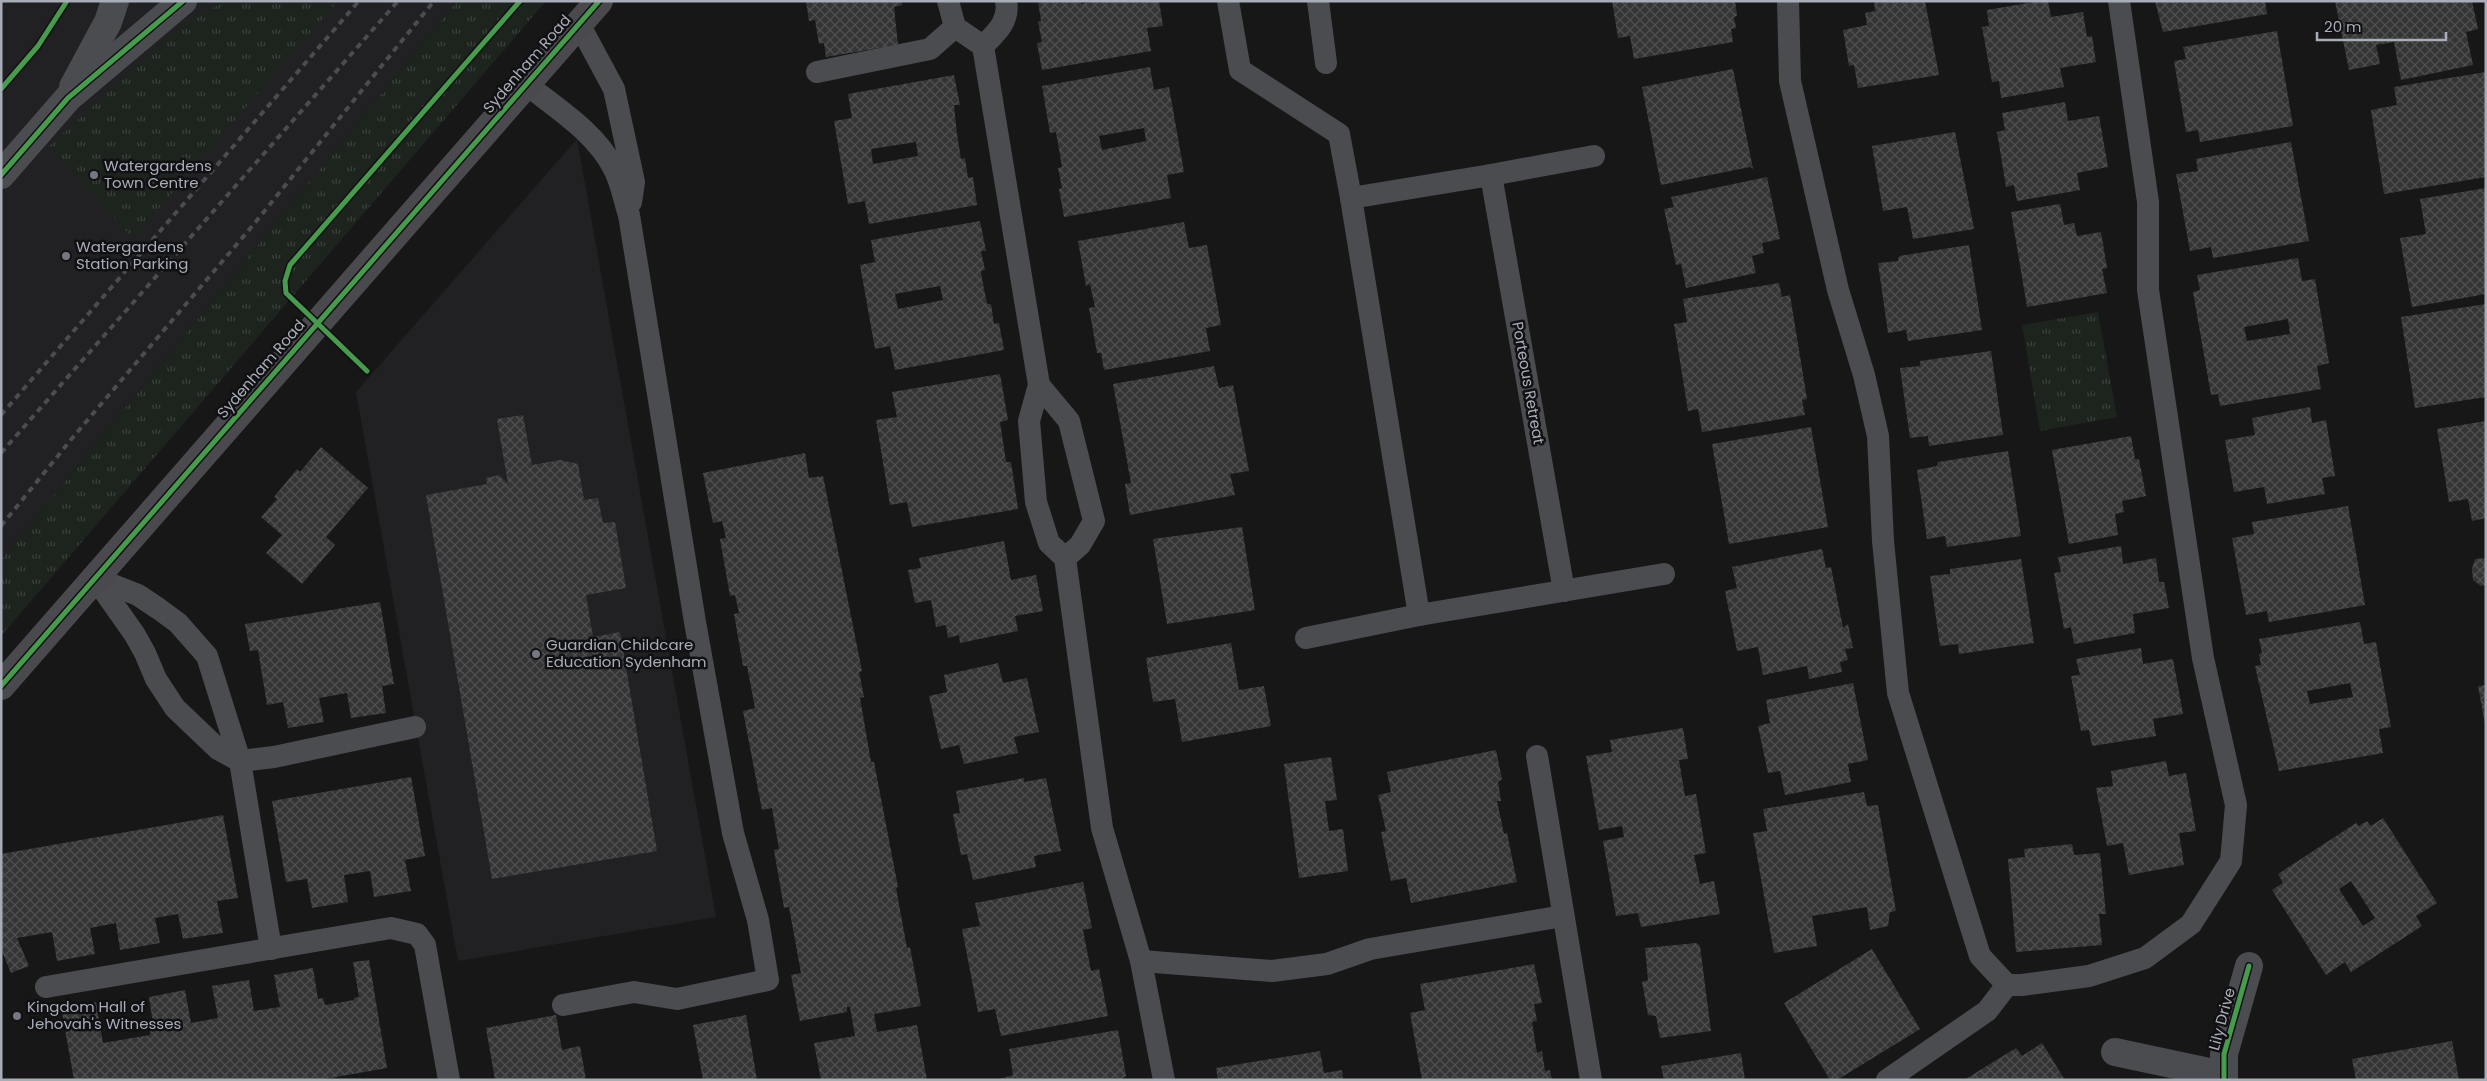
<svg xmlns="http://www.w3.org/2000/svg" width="2487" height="1081" font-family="Poppins,sans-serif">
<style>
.built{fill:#212123}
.grass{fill:url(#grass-tufts)}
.building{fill:url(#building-cross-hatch);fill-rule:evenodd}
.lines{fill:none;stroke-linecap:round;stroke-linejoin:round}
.lane{stroke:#4b4c50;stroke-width:22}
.street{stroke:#4b4c50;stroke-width:28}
.secondary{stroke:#4a4a4e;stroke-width:28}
.rail{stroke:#4b4c4f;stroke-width:4;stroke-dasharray:6 5;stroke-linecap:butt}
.cycleway-casing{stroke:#111113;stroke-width:8}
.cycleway{stroke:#469c4c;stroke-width:5}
.poi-dot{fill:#757880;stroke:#111113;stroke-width:2}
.labels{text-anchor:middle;stroke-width:5;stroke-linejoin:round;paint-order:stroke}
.street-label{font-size:15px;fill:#a8adb8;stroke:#111113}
.poi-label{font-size:15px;fill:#a8adb8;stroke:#111113;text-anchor:start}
</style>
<defs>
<pattern id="grass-tufts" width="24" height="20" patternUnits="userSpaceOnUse" patternTransform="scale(1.25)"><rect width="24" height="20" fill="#1d241e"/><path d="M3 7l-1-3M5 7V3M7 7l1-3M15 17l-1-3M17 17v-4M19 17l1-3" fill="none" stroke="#3b413d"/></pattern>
<pattern id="building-cross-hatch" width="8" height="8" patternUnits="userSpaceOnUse" patternTransform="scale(1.25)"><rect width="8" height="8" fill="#353536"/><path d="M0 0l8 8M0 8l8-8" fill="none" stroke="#4f5051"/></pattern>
</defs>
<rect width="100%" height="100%" fill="#171717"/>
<g class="built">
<polygon points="1,1 457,1 1,560"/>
<polygon points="577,139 716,917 458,961 356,392"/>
</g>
<g class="grass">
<polygon points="226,1 338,1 133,238 48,147 185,22"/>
<polygon points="457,1 546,1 1,636 1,560"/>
<polygon points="2098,312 2117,417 2040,431 2022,325"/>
</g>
<g class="building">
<polygon points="806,1 902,1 902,5 894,7 898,45 826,57 824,43 819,44 815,20 809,21"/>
<polygon points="1038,1 1081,1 1081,4 1094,1 1159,1 1163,26 1147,28 1151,51 1042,70 1037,43 1042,42 1038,22 1041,21"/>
<polygon points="1612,1 1735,1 1737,16 1734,17 1736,28 1731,29 1733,42 1634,59 1630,36 1618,38"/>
<polygon points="1874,1 1925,1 1939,75 1858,88 1854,65 1849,66 1843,30 1867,25 1865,13 1875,11"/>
<polygon points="2040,1 2048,1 2051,17 2083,12 2087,37 2092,36 2096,62 2060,68 2064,87 2001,98 1999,81 1992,82 1982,27 1989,26 1987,10"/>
<polygon points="2155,1 2265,1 2267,14 2163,32"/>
<polygon points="2335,1 2472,1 2478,29 2466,32 2473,65 2401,80 2394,42 2376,45 2380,64 2349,70"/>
<polygon points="2277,31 2293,126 2200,142 2198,130 2186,132 2174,61 2186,59 2183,47"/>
<path d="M1150,67L1154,90L1169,87L1184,172L1167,175L1171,198L1064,217L1059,189L1062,188L1058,168L1062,167L1056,132L1050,133L1042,86ZM1144,128L1146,141L1102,150L1099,136Z"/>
<polygon points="1733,69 1753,169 1750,167 1661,185 1642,87"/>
<polygon points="2486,72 2486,177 2384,194 2371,110 2397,105 2394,87"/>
<path d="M954,75L960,105H954L957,134L961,159L965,158L968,178L973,177L977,205L869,224L865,201L848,204L834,121L852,118L848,94ZM916,142L918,156L873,164L871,149Z"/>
<polygon points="2065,102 2068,121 2099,116 2108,167 2077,173 2080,190 2017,201 2014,185 2006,187 1997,132 2005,130 2002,113"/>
<polygon points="1955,132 1974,229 1913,239 1907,207 1883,211 1872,146"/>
<polygon points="2291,142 2309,241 2213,258 2211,247 2190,251 2176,174 2198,171 2196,159"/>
<polygon points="1767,177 1780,239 1762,243 1764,253 1752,256 1756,273 1686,288 1681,264 1676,265 1664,209 1674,207 1671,197"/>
<polygon points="2486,188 2486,294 2412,307 2400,238 2426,234 2420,199"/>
<polygon points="2060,204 2064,225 2074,223 2077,236 2101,232 2107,268 2102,269 2107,293 2027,307 2011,212"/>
<path d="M980,221L986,251H981L985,270L981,271L982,279L987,304H991L994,324L999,323L1004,350L895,370L890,346L875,349L860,265L875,262L871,240ZM940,286L943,300L898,309L895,294Z"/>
<polygon points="1184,222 1189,248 1207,245 1221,325 1206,328 1210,351 1104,370 1101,353 1097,353 1089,308 1095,307 1090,284 1086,286 1078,241"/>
<polygon points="1969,245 1982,330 1908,341 1906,330 1888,333 1878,263 1898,261 1899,256"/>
<path d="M2298,258L2302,281L2315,279L2329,363L2317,366L2321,389L2220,406L2218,394L2211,395L2193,292L2200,290L2197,275ZM2288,319L2290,334L2247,341L2244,327Z"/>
<polygon points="1779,283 1782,297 1790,295 1807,399 1802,400 1805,415 1702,432 1698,409 1688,411 1674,324 1687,322 1683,299"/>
<polygon points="2486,304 2486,397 2415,408 2401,317"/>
<polygon points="1991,351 2003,435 1929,446 1928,436 1910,438 1900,368 1920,366 1920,361"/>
<polygon points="1214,366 1219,388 1233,385 1249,471 1230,474 1235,495 1130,515 1125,484 1131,483 1113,384"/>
<polygon points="1000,374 1008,420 1000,422 1006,462 1011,462 1018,509 912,527 907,502 890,505 876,420 897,417 892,392"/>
<polygon points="2310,407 2312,423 2326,420 2335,476 2322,478 2325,494 2267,504 2264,487 2234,492 2225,440 2255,435 2252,418"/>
<polygon points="523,415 532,465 560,460 578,464 584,500 598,498 603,523 615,522 626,588 586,595 593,637 620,632 657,851 492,879 426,495 487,484 486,478 499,475 508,484 497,419"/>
<polygon points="2486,421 2486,518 2472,521 2468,499 2449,502 2437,429"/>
<polygon points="1811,427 1828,527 1729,544 1712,444"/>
<polygon points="2131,436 2135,459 2139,459 2146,496 2122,501 2124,512 2115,514 2118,535 2069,544 2052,450"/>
<polygon points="321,447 368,488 326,537 335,545 302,584 266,553 282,535 261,517 277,499 274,497 297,469 300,472"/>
<polygon points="2008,451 2021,536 1947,547 1945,536 1927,539 1917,470 1937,466 1938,462"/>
<polygon points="805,453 809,478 823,476 862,671 859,672 864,697 860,698 871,762 874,762 898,887 896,888 907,948 910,947 921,1006 874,1014 877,1032 917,1025 927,1080 821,1080 814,1043 855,1036 850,1007 847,1007 847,1012 800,1021 791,975 801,973 789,907 784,908 774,850 779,849 772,808 762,810 743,711 755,708 747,666 743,666 734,614 739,613 735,595 730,596 720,539 726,538 722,521 713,523 703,473"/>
<polygon points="2348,506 2365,605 2269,622 2267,611 2246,615 2232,538 2254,534 2252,522"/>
<polygon points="1242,527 1255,610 1167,624 1153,539"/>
<polygon points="1004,541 1011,580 1036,575 1043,611 1015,616 1018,631 960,643 959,635 948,638 946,625 936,627 931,600 915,603 908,570 921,568 919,558"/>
<polygon points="2121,546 2123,564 2156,558 2159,582 2164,582 2169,608 2133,614 2135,633 2074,644 2071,627 2064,629 2054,573 2061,572 2058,557"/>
<polygon points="1822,549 1826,568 1831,567 1843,628 1848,624 1853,648 1845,649 1848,660 1840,662 1842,672 1809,679 1807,666 1763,675 1758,647 1737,651 1725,591 1737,588 1732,567"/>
<polygon points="2486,558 2486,585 2481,586 2473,580 2472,569 2475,559"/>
<polygon points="2021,559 2034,643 1959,654 1958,644 1940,646 1930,576 1950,574 1950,569"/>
<polygon points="380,602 394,684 382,686 386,713 351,718 347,693 319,698 324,722 288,728 283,702 267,705 258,650 250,651 245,624"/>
<path d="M2360,622L2364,644L2376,642L2391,727L2379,729L2383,753L2279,771L2255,666L2261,665L2259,654L2262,653L2259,639ZM2350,683L2353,697L2310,704L2307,691Z"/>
<polygon points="1231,643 1239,690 1264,686 1271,726 1182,742 1175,699 1153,702 1146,658"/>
<polygon points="2141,648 2143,664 2173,659 2183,714 2153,719 2156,736 2092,746 2089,730 2081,731 2071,676 2080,675 2076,659"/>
<polygon points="998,663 1003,683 1027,678 1039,732 1014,737 1018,753 964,764 959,745 941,749 929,696 947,692 944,675"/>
<polygon points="1853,683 1868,760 1848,764 1851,782 1785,795 1780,771 1768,773 1758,726 1770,723 1766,700"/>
<polygon points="2486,685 2486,724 2485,724 2478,686"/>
<polygon points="1683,728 1688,759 1679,760 1685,796 1696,794 1706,853 1694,855 1700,884 1714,881 1720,914 1641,927 1638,913 1616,916 1603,841 1624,837 1622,826 1599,830 1586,756 1612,752 1610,740"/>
<polygon points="1496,750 1502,779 1498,782 1501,801 1497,801 1504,834 1507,833 1517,882 1411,903 1406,878 1391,881 1381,832 1386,831 1378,795 1391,792 1387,772"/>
<polygon points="1331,757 1337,800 1325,801 1329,831 1343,829 1348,871 1299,878 1284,764"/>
<polygon points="2166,761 2169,776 2186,773 2196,831 2179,833 2184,865 2129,875 2123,843 2107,846 2096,788 2113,786 2111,771"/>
<polygon points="411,777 425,856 405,860 411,891 374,897 370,871 344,875 348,902 312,908 307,879 286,882 272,801"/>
<polygon points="1024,778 1024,782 1046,778 1061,851 1034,856 1036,867 973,880 967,854 961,855 953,814 960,813 956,791"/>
<polygon points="1864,792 1867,806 1878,805 1896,911 1890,912 1888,926 1870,930 1867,907 1812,916 1817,946 1774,953 1753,833 1767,831 1763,809"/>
<polygon points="223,815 238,898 217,901 223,933 183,939 178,914 155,918 160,943 120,950 116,923 90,928 95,954 57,961 52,932 17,938 29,966 11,973 1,949 1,854"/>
<path d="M2383,818L2437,903L2416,916L2422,926L2351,972L2345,962L2326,975L2272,890L2283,883L2278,874L2356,823L2359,826L2367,821L2371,826ZM2351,881L2375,918L2363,926L2339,889Z"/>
<polygon points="2072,844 2074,855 2100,853 2106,914 2099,914 2102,945 2016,952 2008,859 2025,857 2024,849"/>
<polygon points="1083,882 1092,928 1083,930 1091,971 1099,969 1108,1016 1001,1036 995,1009 978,1012 962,929 980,926 975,903"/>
<polygon points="1696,943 1700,946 1711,1031 1660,1038 1656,1016 1648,1015 1642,982 1648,980 1645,948"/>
<polygon points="1872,949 1920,1029 1837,1080 1830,1080 1784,1003"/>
<polygon points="369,960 387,1068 319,1080 74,1080 61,1007 96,1002 103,1043 150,1035 150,1031 154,1030 149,997 185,990 191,1023 218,1018 212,986 249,980 254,1011 280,1007 274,975 313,968 318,999 323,998 325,1005 354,1000 354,998 359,997 353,962"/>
<polygon points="1534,964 1542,1003 1534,1004 1537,1021 1532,1022 1537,1053 1542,1051 1545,1071 1550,1070 1552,1080 1422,1080 1410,1013 1425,1010 1420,984"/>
<polygon points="556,1015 562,1050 580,1046 586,1080 495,1080 486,1028"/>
<polygon points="746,1015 757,1080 703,1080 693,1025"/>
<polygon points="1118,1030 1126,1076 1120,1080 996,1080 1013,1075 1009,1049"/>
<polygon points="2452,1041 2459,1080 2356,1080 2352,1059"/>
<polygon points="2042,1043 2065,1080 1964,1080 2016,1048 2022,1056"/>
<polygon points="1320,1051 1324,1073 1342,1070 1343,1080 1218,1080 1216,1068"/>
<polygon points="1741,1053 1745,1080 1664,1080 1661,1066"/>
</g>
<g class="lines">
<g class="lane">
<polyline points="948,1 955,27 983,46 1039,385 1029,421 1036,502 1049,543 1065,558 1102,828 1141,961 1164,1080"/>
<polyline points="1228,1 1240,70 1339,134 1351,198 1419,615"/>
<polyline points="1318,1 1326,63"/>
<polyline points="1788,1 1790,81 1838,290 1864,375 1878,436 1883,541 1898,693 1980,956 2007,985 2022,985 2089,976 2145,958 2191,924 2231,861 2236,805 2203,658 2148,290 2148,202 2119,1"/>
<polyline points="579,24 614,89 634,182 631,202"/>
<path d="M983,46C996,33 1010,21 1006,1"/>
<polyline points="817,72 930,49 955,27"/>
<path d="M526,84C556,108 595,132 613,167C621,181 624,200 629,215L695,622L733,833L758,920L768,980L677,999L634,992L563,1005"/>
<polyline points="1491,175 1594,156"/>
<polyline points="1351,198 1491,175 1564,591"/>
<polyline points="1039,385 1069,421 1094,521 1080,545 1065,558"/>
<polyline points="95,578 138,595 159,609 178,623 207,656 240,761 271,949"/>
<polyline points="95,578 135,635 145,653 156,679 175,708 218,749 240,761 274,757 415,727"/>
<polyline points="1306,638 1419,615 1664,574"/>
<polyline points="1537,756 1591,1080"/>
<polyline points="1141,961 1272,971 1327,964 1370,949 1563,916"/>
<polyline points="46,987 391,928 417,934 425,945 449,1080"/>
<polyline points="1887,1080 1987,1011 2007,985"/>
</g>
<g class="street">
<polyline points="73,87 108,22 115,1"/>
<polyline points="1,175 68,98 183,1"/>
<polyline points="2115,1052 2223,1075"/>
<polyline points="2224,1080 2224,1054 2249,966"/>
</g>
<polyline class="secondary" points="1,686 599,1"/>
<g class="rail">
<polyline points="1,415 359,1"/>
<polyline points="1,453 398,1"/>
<polyline points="1,526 74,436 254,224 434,1"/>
</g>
<defs>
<g id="cycleway">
<polyline points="1,89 38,46 67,1"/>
<polyline points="1,175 68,98 183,1"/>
<polyline points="367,371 286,293 285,281 290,265 520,1"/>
<polyline points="1,686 599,1"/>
<polyline points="2224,1080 2224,1054 2249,966"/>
</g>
</defs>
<use href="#cycleway" class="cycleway-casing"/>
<use href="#cycleway" class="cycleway"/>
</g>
<g class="poi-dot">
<circle cx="94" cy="175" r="5"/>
<circle cx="66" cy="256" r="5"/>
<circle cx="536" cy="654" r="5"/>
<circle cx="17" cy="1016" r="5"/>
</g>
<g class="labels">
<g class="street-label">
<text transform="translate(527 64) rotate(-49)" y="5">Sydenham Road</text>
<text transform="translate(261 369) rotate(-49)" y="5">Sydenham Road</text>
<text transform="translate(1528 383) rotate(80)" y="5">Porteous Retreat</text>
<text transform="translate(2222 1019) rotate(-75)" y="5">Lily Drive</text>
</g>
<g class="poi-label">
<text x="104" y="171">Watergardens<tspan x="104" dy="17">Town Centre</tspan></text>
<text x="76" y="252">Watergardens<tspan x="76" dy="17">Station Parking</tspan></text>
<text x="546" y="650">Guardian Childcare<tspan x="546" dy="17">Education Sydenham</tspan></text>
<text x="27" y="1012">Kingdom Hall of<tspan x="27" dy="17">Jehovah's Witnesses</tspan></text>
</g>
</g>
<rect width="2487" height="1081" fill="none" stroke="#a8adb8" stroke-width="5"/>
<path d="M2317 32v8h129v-8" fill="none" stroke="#a8adb8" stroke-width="2.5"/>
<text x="2324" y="32" font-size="15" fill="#a8adb8" stroke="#111113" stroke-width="4" paint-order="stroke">20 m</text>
</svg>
